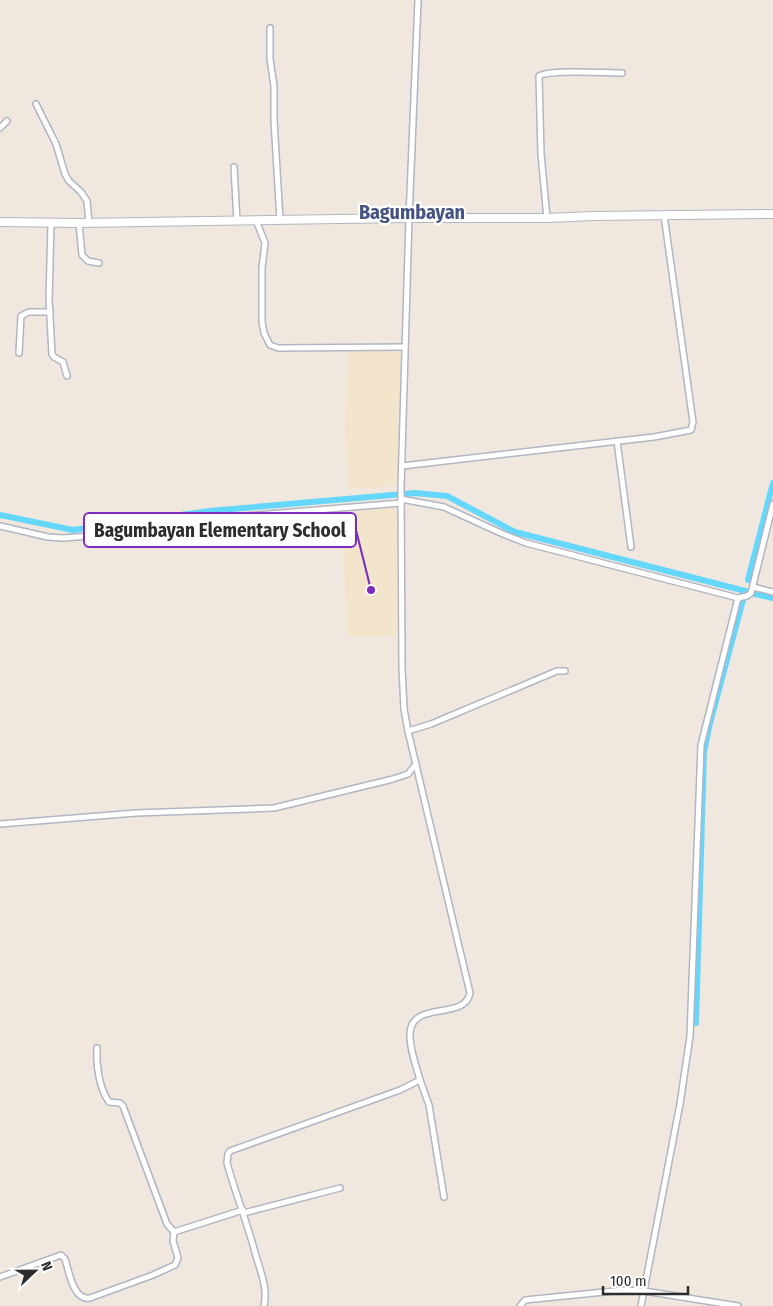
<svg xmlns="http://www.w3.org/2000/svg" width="773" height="1306" font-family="'Fira Sans Condensed',sans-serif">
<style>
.education{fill:#f3e5cc}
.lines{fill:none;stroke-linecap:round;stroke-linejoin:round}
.canal{stroke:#66d7fc;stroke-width:6}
.street-casing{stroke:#b2b5c2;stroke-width:8}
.secondary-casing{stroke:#b2b5c2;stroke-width:10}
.street{stroke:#fff;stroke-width:5}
.secondary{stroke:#fff;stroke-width:8}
.labels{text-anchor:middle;stroke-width:4.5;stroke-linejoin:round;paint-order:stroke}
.quarter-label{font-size:20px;font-weight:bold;fill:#475383;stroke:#fff}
.leader{fill:none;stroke:#7b2cbf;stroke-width:2}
.callout-dot{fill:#7b2cbf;stroke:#fff;stroke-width:2}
.callout{fill:#fff;stroke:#7b2cbf;stroke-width:2}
.callout-label{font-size:19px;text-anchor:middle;font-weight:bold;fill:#2d2d2d}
</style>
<rect width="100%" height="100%" fill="#f0e8de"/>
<g class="education">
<polygon points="401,348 398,486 349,489 345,427 349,349"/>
<polygon points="397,506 397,636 348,636 341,513"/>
</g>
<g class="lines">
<g class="canal">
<polyline points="0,515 73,530 209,511 415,493 447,496 515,532 749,592"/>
<polyline points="748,580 773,483"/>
<polyline points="755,594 773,598"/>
<polyline points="696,1023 704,752 710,723 743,600"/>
</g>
<defs>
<g id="street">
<polyline points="270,28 270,59 274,86 274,120 280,220"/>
<polyline points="36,104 56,144 65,174 69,181 81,192 87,201 89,223"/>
<polyline points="0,128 7,121"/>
<polyline points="234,167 237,221"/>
<path d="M547,218L541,154L539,76C550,69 605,73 622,73"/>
<polyline points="256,220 265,243 262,268 262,322 264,333 270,345 278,348 405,347"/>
<polyline points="51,223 49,299 52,354 54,357 63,362 67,376"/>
<polyline points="79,223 82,255 88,261 99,263"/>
<polyline points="19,353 21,316 29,312 50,312"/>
<polyline points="617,441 631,547"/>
<polyline points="402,466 654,437 691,430 693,422 664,215"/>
<polyline points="401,499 444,507 503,534 526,543 738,598"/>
<polyline points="0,526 48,537 63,538 116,534 220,518 401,503"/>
<polyline points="753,587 773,592"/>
<polyline points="408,731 431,724 557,671 565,671"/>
<polyline points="0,824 136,813 274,808 393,779 408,774 416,764"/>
<path d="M97,1048C96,1065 99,1088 109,1102L120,1103L123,1106L167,1224L174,1232"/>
<polyline points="420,1080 429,1105 444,1197"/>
<polyline points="244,1213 340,1188"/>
<path d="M0,1277L61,1255L65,1259C69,1271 73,1301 90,1298L153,1275L175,1265L178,1258L173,1241L174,1232L243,1210"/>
<path d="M264,1306C268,1289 261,1273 256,1256C248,1225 236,1195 227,1163L228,1154L230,1151L400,1090L420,1080C416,1065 409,1048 410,1033C412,1000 465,1021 470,993L408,731L404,709L402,668L401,487L409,218L418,0"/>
<polyline points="520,1306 525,1300 624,1290 644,1291 738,1306"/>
<polyline points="641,1306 680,1104 690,1036 701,745 738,598 747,596 751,593 773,504"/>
</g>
<polyline id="secondary" points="0,222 79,223 409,218 547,218 593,216 773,214"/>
</defs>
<use href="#street" class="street-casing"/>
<use href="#secondary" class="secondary-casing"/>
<use href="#street" class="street"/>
<use href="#secondary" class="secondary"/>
</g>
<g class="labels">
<g class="quarter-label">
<text x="412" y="219">Bagumbayan</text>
</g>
</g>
<path class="leader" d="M371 590L356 530"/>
<circle class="callout-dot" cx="371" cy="590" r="5"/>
<rect class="callout" x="84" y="513" width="272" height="34" rx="5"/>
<g class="callout-label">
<text x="220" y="537">Bagumbayan Elementary School</text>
</g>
<g transform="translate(35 1271) rotate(68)" stroke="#ffffff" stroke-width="4" paint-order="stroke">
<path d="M0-4L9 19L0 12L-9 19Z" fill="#2d2d2d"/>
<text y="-8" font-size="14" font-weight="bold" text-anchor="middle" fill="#2d2d2d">N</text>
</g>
<path d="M603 1286v8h85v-8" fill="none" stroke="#2d2d2d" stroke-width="2.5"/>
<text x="610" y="1286" font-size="15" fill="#2d2d2d" stroke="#ffffff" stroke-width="4" paint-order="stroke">100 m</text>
</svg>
